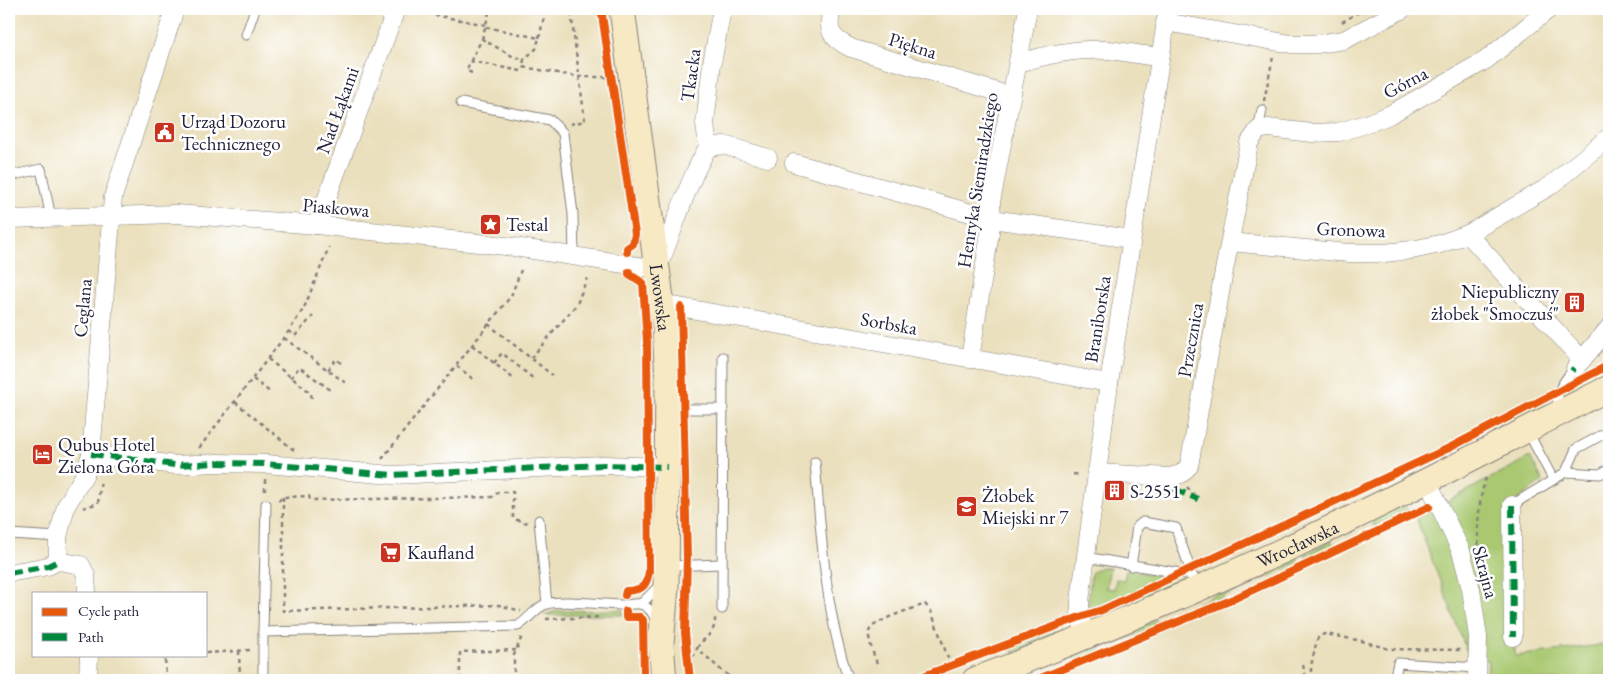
<svg xmlns="http://www.w3.org/2000/svg" width="1618" height="689" font-family="'EB Garamond',serif">
<style>
.green{fill:#a9c870;stroke:#667556}
.lines{fill:none;stroke-linecap:round;stroke-linejoin:round}
.lane-casing{stroke:#86817c;stroke-width:11}
.street-casing{stroke:#86817c;stroke-width:19}
.secondary-casing{stroke:#86817c;stroke-width:27}
.path{stroke:#86817c;stroke-width:2.5;stroke-dasharray:4 4;stroke-linecap:butt}
.lane{stroke:#fff;stroke-width:9}
.street{stroke:#fff;stroke-width:18}
.secondary{stroke:#f7e9c3;stroke-width:25}
.quiet{stroke:#00873e;stroke-width:6;stroke-dasharray:12 6;stroke-linecap:butt}
.cycleway-casing{stroke:#fff;stroke-width:11}
.cycleway{stroke:#e8590c;stroke-width:8}
.labels{text-anchor:middle;stroke-width:5;stroke-linejoin:round;paint-order:stroke}
.street-label{font-size:19px;fill:#22223b;stroke:#fff}
.poi-label{font-size:19px;fill:#22223b;stroke:#fff;text-anchor:start}
</style>
<rect width="100%" height="100%" fill="#fff"/>
<filter id="ink" filterUnits="userSpaceOnUse"><feTurbulence type="fractalNoise" baseFrequency=".02" numOctaves="2"/><feDisplacementMap in="SourceGraphic" scale="10" xChannelSelector="R" yChannelSelector="G"/><feConvolveMatrix kernelMatrix="1 2 1 2 8 2 1 2 1" color-interpolation-filters="sRGB"/></filter>
<filter id="wash" filterUnits="userSpaceOnUse"><feTurbulence type="fractalNoise" baseFrequency=".0096" numOctaves="4" result="noise"/><feDisplacementMap in="SourceGraphic" scale="20" xChannelSelector="R" yChannelSelector="G"/><feGaussianBlur stdDeviation="1.12" result="paint"/><feColorMatrix in="noise" values="0 0 0 0 0 0 0 0 0 0 0 0 0 0 0 0 0 1.4 0 .05"/><feComposite in="paint" operator="in"/></filter>
<g filter="url(#wash)">
<rect width="100%" height="100%" fill="#ebe0bd"/>
<g class="green">
<polygon points="1609,368 1609,373 1563,397 1562,395 1566,390"/>
<polygon points="1548,399 1544,406 1512,423 1509,419"/>
<polygon points="1530,457 1543,481 1514,503 1515,656 1609,644 1609,680 1487,680 1488,661 1467,652 1416,518"/>
<polygon points="1404,505 1408,511 1375,526 1372,525 1373,520"/>
<polygon points="1331,541 1334,544 1332,548 1308,558 1305,556 1306,554"/>
<polygon points="1295,557 1298,559 1297,563 1260,580 1258,576"/>
<polygon points="1101,567 1110,568 1106,588 1114,589 1116,579 1124,580 1126,570 1171,577 1109,604 1088,608 1091,573"/>
<polygon points="1181,578 1183,580 1183,582 1103,617 1095,615"/>
<polygon points="1238,583 1242,586 1241,589 1203,606 1200,607 1196,604"/>
<polygon points="623,610 623,615 544,615 556,611"/>
<polygon points="1157,620 1160,624 1158,626 1111,645 1109,641 1112,638"/>
<polygon points="1061,628 1063,633 1014,653 1011,649"/>
<polygon points="1098,644 1100,649 1098,652 1080,660 1073,658 1076,653"/>
</g>
</g>
<g filter="url(#ink)">
<g class="lines">
<defs>
<g id="lane">
<polyline points="161,9 172,15"/>
<polyline points="246,35 255,9"/>
<polyline points="461,103 550,120 563,133 573,214 574,256"/>
<polyline points="1258,130 1262,110"/>
<polyline points="9,176 41,169 51,218"/>
<polyline points="670,409 722,409"/>
<path d="M1560,409C1553,394 1563,383 1572,371"/>
<polyline points="1528,432 1553,479"/>
<path d="M815,462C821,533 825,613 849,680"/>
<polyline points="1566,472 1576,449 1609,431"/>
<polyline points="1512,505 1566,472 1600,474 1609,469"/>
<polyline points="539,520 547,604"/>
<polyline points="9,534 58,537"/>
<polyline points="1085,557 1192,575 1194,579"/>
<polyline points="667,566 722,564"/>
<polyline points="1131,566 1137,527 1143,522 1176,528 1192,575"/>
<polyline points="641,604 660,585"/>
<polyline points="722,609 723,357"/>
<polyline points="263,632 266,504"/>
<path d="M263,680V632L518,626C528,620 535,608 546,604C561,599 606,605 624,605C629,605 635,603 640,604C648,606 653,613 656,620"/>
<polyline points="1394,680 1398,663 1477,668"/>
</g>
<g id="street">
<path d="M832,9C826,31 831,38 851,48L1011,96"/>
<polyline points="1165,22 1291,44 1317,44 1344,40 1403,9"/>
<path d="M1019,63C1048,54 1077,48 1108,50C1125,52 1142,55 1159,57"/>
<polyline points="708,147 705,124 712,63 722,9"/>
<polyline points="708,147 724,145 768,158"/>
<polyline points="794,163 992,219 1131,239"/>
<path d="M9,219L177,214L317,225L514,247L657,269C675,228 686,185 708,147"/>
<polyline points="317,225 396,9"/>
<polyline points="1468,234 1582,360"/>
<polyline points="1230,242 1349,253 1384,253 1412,250 1440,244 1468,234 1550,186 1609,137"/>
<polyline points="662,304 1109,383"/>
<polyline points="970,359 992,219 991,202 1028,9"/>
<polyline points="1575,368 1609,328"/>
<polyline points="91,454 175,465 217,463 266,464 392,475 604,465 667,467"/>
<polyline points="1096,473 1170,477 1181,474 1189,466 1224,271 1249,143 1258,130 1268,128 1312,133 1339,132 1366,124 1389,115 1486,60 1549,9"/>
<polyline points="1427,480 1461,551 1471,589 1478,637 1477,680"/>
<polyline points="1512,505 1513,637"/>
<polyline points="58,561 58,537 66,506 85,474 91,454 113,197 175,9"/>
<polyline points="58,561 81,565 86,575 87,593"/>
<polyline points="9,573 48,566 58,561"/>
<polyline points="1086,637 1080,617 1080,601 1109,383 1168,9"/>
<polyline points="88,680 89,655"/>
</g>
<g id="secondary">
<path id="s1" d="M622,9L665,328L668,380L666,588L661,643L664,680"/>
<path id="s2" d="M975,680C1102,632 1227,578 1350,519C1437,477 1523,431 1609,388"/>
</g>
</defs>
<use href="#lane" class="lane-casing"/>
<use href="#street" class="street-casing"/>
<use href="#secondary" class="secondary-casing"/>
<g class="path">
<polyline points="411,9 439,16 487,25"/>
<polyline points="1342,22 1364,9"/>
<polyline points="486,27 539,38 536,49 524,59"/>
<polyline points="539,38 546,9"/>
<polyline points="482,39 490,9"/>
<polyline points="470,61 521,71"/>
<polyline points="472,73 467,71 469,64 482,39 514,57 524,59 523,67 580,77 612,77"/>
<polyline points="1264,101 1273,57"/>
<polyline points="570,124 585,121 571,13 573,9"/>
<polyline points="488,324 552,375"/>
<polyline points="289,331 295,336 313,316"/>
<polyline points="284,338 347,384"/>
<polyline points="472,345 515,380"/>
<polyline points="531,358 577,304 587,278"/>
<polyline points="268,359 311,393 312,402"/>
<polyline points="494,363 502,353 535,380"/>
<polyline points="457,366 474,380"/>
<polyline points="328,370 336,359 342,364"/>
<polyline points="291,378 299,367 332,391"/>
<polyline points="253,379 271,393"/>
<polyline points="235,402 294,450"/>
<polyline points="199,448 289,331 304,308 329,247"/>
<polyline points="382,459 511,296 521,270"/>
<polyline points="1073,474 1081,475"/>
<polyline points="265,479 265,493"/>
<polyline points="1187,487 1198,499"/>
<polyline points="283,497 283,611 499,605 521,611"/>
<polyline points="278,501 283,497 309,496 310,500 494,497 498,492 513,492 513,519 528,523"/>
<polyline points="83,508 98,503 101,479"/>
<path d="M1479,553C1477,528 1478,502 1486,478"/>
<polyline points="546,619 602,617"/>
<path d="M697,648C706,635 716,634 715,616"/>
<polyline points="239,651 240,680"/>
<polyline points="206,653 251,650"/>
<path d="M877,663C874,656 868,640 869,632C870,621 915,608 925,604L931,611L951,666"/>
<polyline points="688,664 697,648 721,670 735,680"/>
<polyline points="1303,665 1306,680"/>
<polyline points="166,680 165,656 181,655"/>
<polyline points="460,680 460,652 517,650"/>
<polyline points="514,680 514,655 522,636"/>
<polyline points="1311,680 1311,666 1317,640 1319,636 1325,634 1362,641 1389,649 1462,650"/>
</g>
<use href="#lane" class="lane"/>
<use href="#street" class="street"/>
<use href="#secondary" class="secondary"/>
<g class="quiet">
<polyline points="1572,371 1574,368"/>
<polyline points="91,454 175,465 217,463 266,464 392,475 604,465 667,467"/>
<polyline points="1174,489 1198,499"/>
<polyline points="1512,505 1513,637"/>
<polyline points="9,573 48,566 58,561"/>
</g>
<defs>
<g id="cycleway">
<polyline points="599,9 602,15 635,234 633,244 627,248 627,252"/>
<polyline points="681,307 687,558 685,633 690,680"/>
<path d="M625,595L626,591C641,590 646,588 649,572L647,341L643,283L629,274V272"/>
<polyline points="626,611 626,617 640,617 643,620 644,680"/>
<polyline points="913,680 1080,617 1102,610 1451,447 1609,365"/>
<polyline points="1036,680 1229,601 1429,507"/>
</g>
</defs>
<use href="#cycleway" class="cycleway-casing"/>
<use href="#cycleway" class="cycleway"/>
</g>
</g>
<defs>
<symbol id="civic-square" viewBox="-11 -11 22 22"><rect x="-9" y="-9" width="18" height="18" rx="4" fill="#c8321e" stroke="#fff"/><path d="M-.6-6.5H3V-4.5H.6V-3L4-1V1h2V6H-6V1h2V-1L-.6-3ZM-1.2 2.5V6h2.4V2.5Z" fill="#fff"/></symbol>
<symbol id="sight-square" viewBox="-11 -11 22 22"><rect x="-9" y="-9" width="18" height="18" rx="4" fill="#c8321e" stroke="#fff"/><path d="M0-6L1.8-2.2L6-1.7L2.9 1.2L3.7 5.4L0 3.3L-3.7 5.4L-2.9 1.2L-6-1.7L-1.8-2.2Z" fill="#fff"/></symbol>
<symbol id="building-square" viewBox="-11 -11 22 22"><rect x="-9" y="-9" width="18" height="18" rx="4" fill="#c8321e" stroke="#fff"/><path d="M-4-6H4V6H1V3H-1V6H-4ZM-2.5-4.3h1.7v1.8h-1.7ZM.8-4.3h1.7v1.8H.8ZM-2.5-1h1.7V.8h-1.7ZM.8-1h1.7V.8H.8Z" fill="#fff"/></symbol>
<symbol id="hotel-square" viewBox="-11 -11 22 22"><rect x="-9" y="-9" width="18" height="18" rx="4" fill="#c8321e" stroke="#fff"/><path d="M-6-4.5h1.5V1H6V5H4.5V3h-9V5H-6ZM-4 0a1.8 1.8 0 1 1 3.6 0ZM.5 0V-2.5h3Q6-2.5 6 0Z" fill="#fff"/></symbol>
<symbol id="school-square" viewBox="-11 -11 22 22"><rect x="-9" y="-9" width="18" height="18" rx="4" fill="#c8321e" stroke="#fff"/><path d="M0-5L7-2L0 1L-7-2ZM-4 1L0 2.5L4 1V4Q0 6-4 4Z" fill="#fff"/></symbol>
<symbol id="supermarket-square" viewBox="-11 -11 22 22"><rect x="-9" y="-9" width="18" height="18" rx="4" fill="#c8321e" stroke="#fff"/><path d="M-6-5.5h2.5l.6 2H6L4.5 2H-2.5L-4.4-4H-6ZM-1.5 3.2a1.3 1.3 0 1 0 .1 0ZM3 3.2a1.3 1.3 0 1 0 .1 0Z" fill="#fff"/></symbol>
</defs>
<g fill-rule="evenodd">
<use href="#civic-square" x="152" y="120" width="25" height="25"/>
<use href="#sight-square" x="478" y="212" width="25" height="25"/>
<use href="#building-square" x="1562" y="290" width="25" height="25"/>
<use href="#hotel-square" x="30" y="442" width="25" height="25"/>
<use href="#building-square" x="1102" y="478" width="25" height="25"/>
<use href="#school-square" x="954" y="494" width="25" height="25"/>
<use href="#supermarket-square" x="378" y="540" width="25" height="25"/>
</g>
<g class="labels">
<g class="street-label">
<text transform="translate(913 45) rotate(17)" y="7">Piękna</text>
<text transform="translate(690 75) rotate(-82)" y="7">Tkacka</text>
<text transform="translate(1405 82) rotate(-28)" y="7">Górna</text>
<text transform="translate(337 110) rotate(-70)" y="7">Nad Łąkami</text>
<text transform="translate(977 180) rotate(-81)" y="7">Henryka Siemiradzkiego</text>
<text transform="translate(336 207) rotate(5)" y="7">Piaskowa</text>
<text transform="translate(1351 229) rotate(2)" y="7">Gronowa</text>
<text dy="7" stroke="none"><textPath href="#s1" startOffset="291">Lwowska</textPath></text>
<text transform="translate(82 308) rotate(-85)" y="7">Ceglana</text>
<text transform="translate(1097 319) rotate(-81)" y="7">Braniborska</text>
<text transform="translate(889 323) rotate(10)" y="7">Sorbska</text>
<text transform="translate(1190 340) rotate(-80)" y="7">Przecznica</text>
<text dy="7" stroke="none"><textPath href="#s2" startOffset="350">Wrocławska</textPath></text>
<text transform="translate(1486 572) rotate(75)" y="7">Skrajna</text>
</g>
<g class="poi-label">
<text x="181" y="128">Urząd Dozoru<tspan x="181" dy="22">Technicznego</tspan></text>
<text x="506" y="231">Testal</text>
<text x="1559" y="298" text-anchor="end">Niepubliczny<tspan x="1559" dy="22">żłobek "Smoczuś"</tspan></text>
<text x="58" y="451">Qubus Hotel<tspan x="58" dy="22">Zielona Góra</tspan></text>
<text x="1130" y="498">S-2551</text>
<text x="982" y="502">Żłobek<tspan x="982" dy="22">Miejski nr 7</tspan></text>
<text x="407" y="559">Kaufland</text>
</g>
</g>
<rect width="1618" height="689" fill="none" stroke="#fff" stroke-width="30"/>
<rect x="32" y="592" width="175" height="65" fill="#ffffff" stroke="#a7a7b1"/>
<rect x="42" y="608" width="25" height="8" fill="#e8590c" stroke="#a7a7b1"/>
<text x="78" y="616" font-size="15" fill="#22223b">Cycle path</text>
<rect x="42" y="633" width="25" height="8" fill="#00873e" stroke="#a7a7b1"/>
<text x="78" y="642" font-size="15" fill="#22223b">Path</text>
</svg>
